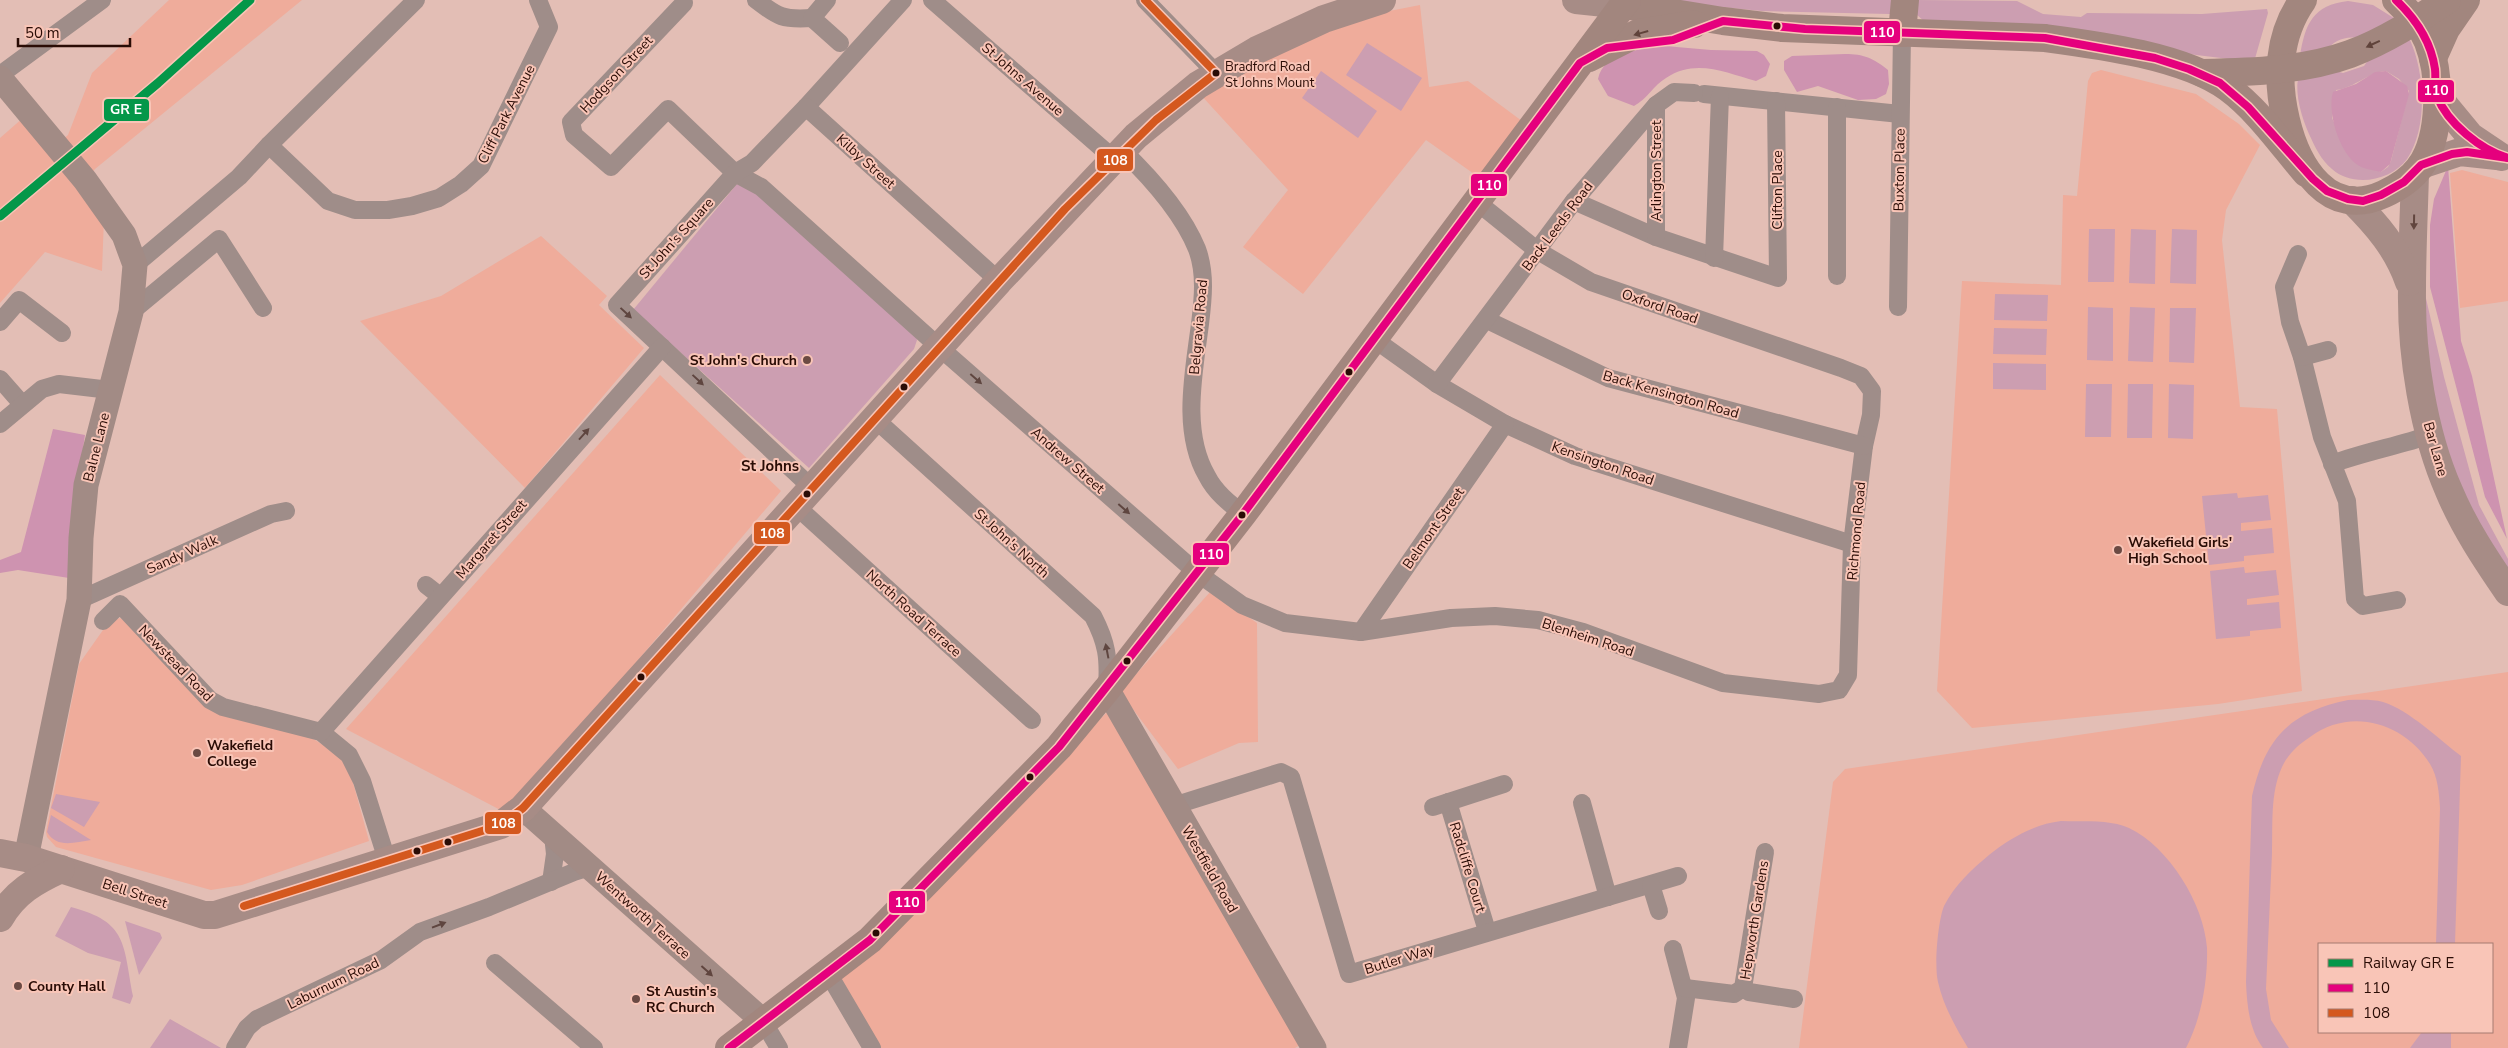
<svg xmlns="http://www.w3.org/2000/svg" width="2508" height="1048" font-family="'Nunito Sans',sans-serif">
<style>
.built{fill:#efac9b;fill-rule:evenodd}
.green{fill:#cc9eb1;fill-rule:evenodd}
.forest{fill:#ce93b0}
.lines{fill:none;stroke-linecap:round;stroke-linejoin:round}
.street{stroke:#9f8d89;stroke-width:18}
.secondary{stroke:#a28b85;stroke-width:25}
.primary{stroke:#a78c86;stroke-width:28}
.highway{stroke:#a2867e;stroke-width:28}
.bus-1-casing{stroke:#f9c5b7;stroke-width:11}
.bus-2-casing{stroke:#f9c5b7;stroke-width:11}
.bus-1{stroke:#e5007d;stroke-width:8}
.bus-2{stroke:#d4581e;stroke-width:8}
.rail-1-casing{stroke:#f9c5b7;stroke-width:12}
.rail-1{stroke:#049749;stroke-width:9}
.oneway{fill:#60433b}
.oneway2{fill:#62463f}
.oneway3{fill:#5f4640}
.oneway4{fill:#60453f}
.bus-dot{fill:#2a0c05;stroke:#f9c5b7;stroke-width:2}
.poi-dot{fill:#6b4a43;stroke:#f9c5b7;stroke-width:2}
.labels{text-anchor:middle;stroke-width:4;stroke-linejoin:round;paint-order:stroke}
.bus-label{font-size:13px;fill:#2a0c05;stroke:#f9c5b7;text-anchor:start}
.street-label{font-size:14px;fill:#2a0c05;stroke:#f9c5b7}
.poi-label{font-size:14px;font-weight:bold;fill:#2a0c05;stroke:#f9c5b7;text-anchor:start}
.neighbourhood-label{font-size:15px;font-weight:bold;fill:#2a0c05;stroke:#f9c5b7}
.line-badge{stroke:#f9c5b7;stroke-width:2}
.badge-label{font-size:14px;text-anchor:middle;font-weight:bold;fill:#fff}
</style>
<rect width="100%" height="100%" fill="#e3beb5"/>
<g class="built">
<polygon points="169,0 302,0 95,169 80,188 104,218 102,271 45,252 0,303 0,138 24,117 50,151 68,135 92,73"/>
<polygon points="1420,5 1429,87 1468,81 1526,124 1484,181 1426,140 1303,294 1243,247 1288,190 1199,93 1275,51 1369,15"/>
<polygon points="2101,70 2196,94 2239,124 2260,145 2226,210 2222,240 2240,407 2277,409 2302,691 2218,704 1972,728 1937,691 1962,281 2061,285 2063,195 2077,196 2088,81 2092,73"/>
<polygon points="2462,170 2508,182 2508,301 2460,308 2450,173"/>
<polygon points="541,236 607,296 599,305 644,348 525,488 360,321 441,296"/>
<polygon points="660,375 781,491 508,814 346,729"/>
<polygon points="1211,591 1257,623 1258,742 1239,743 1178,769 1120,692"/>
<polygon points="120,618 129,624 199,700 301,731 345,759 351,775 369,841 242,885 211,890 56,847 47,837 46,832 79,664 103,630 111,621"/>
<path d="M2508,672V1048H1799L1833,782L1845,769ZM2319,944H2492V1032H2319Z"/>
<polygon points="1110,709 1300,1045 1295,1048 879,1048 838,981 983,842"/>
</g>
<g class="green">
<polygon points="1679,0 1897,0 1892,14 1889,14 1762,11 1679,3"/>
<polygon points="1917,0 2017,1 2043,14 2081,17 2087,13 2202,14 2267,9 2268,13 2254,62 1925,22 1916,14"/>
<path d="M2348,1L2373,5L2397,20L2363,39C2347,35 2335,39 2325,52L2300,56C2305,24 2313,5 2348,1Z"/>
<path d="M2410,40C2425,73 2428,128 2407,159C2391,181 2353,188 2332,169C2321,160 2315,147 2309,134C2302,118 2295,96 2298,78L2332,70L2343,73L2364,66L2371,56ZM2386,71L2399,79L2409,91L2391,161L2388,167L2381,172L2350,157L2332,118L2336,90C2355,88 2368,72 2386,71Z"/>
<polygon points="1367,43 1422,78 1401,111 1346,75"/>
<polygon points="1321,71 1377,111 1358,138 1302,98"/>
<polygon points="737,184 745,184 753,189 915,333 917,340 914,349 809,468 633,310"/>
<polygon points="2089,229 2115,229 2114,282 2088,282"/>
<polygon points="2131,229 2156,230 2155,284 2129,283"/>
<polygon points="2172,229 2197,230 2196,284 2170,283"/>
<polygon points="2422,281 2444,377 2479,505 2508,559 2508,573 2459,490 2430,390"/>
<polygon points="1995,294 2048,295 2047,321 1994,320"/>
<polygon points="2088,307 2113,308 2113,361 2087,360"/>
<polygon points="2130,307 2155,308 2153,362 2128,361"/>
<polygon points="2170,308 2196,308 2194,363 2169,362"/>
<polygon points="1994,328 2047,329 2046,355 1993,354"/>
<polygon points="1993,363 2046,364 2046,390 1993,389"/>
<polygon points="2086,384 2112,384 2111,437 2085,437"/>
<polygon points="2128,384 2153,384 2152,438 2127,438"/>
<polygon points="2169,384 2194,385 2193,439 2168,438"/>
<polygon points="2237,493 2238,498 2268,495 2271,520 2241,523 2241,531 2272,528 2274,553 2244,556 2244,561 2209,565 2202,496"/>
<polygon points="2244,567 2245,573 2276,570 2279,595 2247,599 2247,605 2279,602 2281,628 2250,631 2250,636 2216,639 2210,571"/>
<path d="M2348,700C2360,700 2372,699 2383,702C2409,710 2440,740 2461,756L2455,944H2436L2440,808C2439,793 2438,777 2430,764C2404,722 2350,707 2310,737C2298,745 2288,754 2282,767C2270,793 2273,825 2272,853C2270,898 2268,944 2266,989L2271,1020L2289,1048H2263C2249,1029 2247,1005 2246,982L2252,796C2265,738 2290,712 2348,700Z"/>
<polygon points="56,794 100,802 84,827 51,808"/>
<path d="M51,815L91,840C75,842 57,849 47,832Z"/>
<path d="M2061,821C2082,822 2109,819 2129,828C2169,847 2204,904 2207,948C2208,981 2201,1019 2186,1048H1968C1956,1028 1943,1005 1938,982C1934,966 1938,921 1944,906C1954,886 1972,869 1989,855C2010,838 2035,824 2061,821Z"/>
<path d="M71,907C128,922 123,944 133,996L130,1004L112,998L121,962L88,953L55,936Z"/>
<polygon points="125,921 160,933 162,938 139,975"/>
<polygon points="170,1019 221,1048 150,1048"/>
<polygon points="2422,1032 2451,1032 2451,1048 2410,1048"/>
</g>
<g class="forest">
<path d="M1665,46L1711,50L1757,51L1764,55L1770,64L1766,76L1756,81C1726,73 1696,58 1666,78C1654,85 1647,99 1634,106L1608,96L1598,79C1604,51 1641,49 1665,46Z"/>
<path d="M1845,54C1864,54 1873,58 1888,70L1889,84L1886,94L1876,99L1858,100L1818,86L1797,92L1784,70V61L1792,56Z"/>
<path d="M2386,71L2407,86L2409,94L2390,164L2381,172C2372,170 2362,169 2355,163C2339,150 2327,112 2333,92L2356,84L2375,72Z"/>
<polygon points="2448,166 2461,341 2472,376 2507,539 2485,497 2430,287 2430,225 2434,199"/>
<polygon points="53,429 85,435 71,530 69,578 18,570 0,573 0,560 21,552"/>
</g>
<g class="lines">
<g class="street">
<path d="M756,0C778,17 783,20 812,18"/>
<polyline points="827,0 812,18 840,43"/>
<polyline points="932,0 1113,158"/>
<polyline points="1145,0 1216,73"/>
<polyline points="684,3 571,122 574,135 611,167 668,109 735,173 761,187 939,347 1196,572 1242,605 1285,623 1361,632 1451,618 1495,616 1538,620 1583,632 1723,683 1819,694 1839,690 1848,675 1852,544 1864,446 1871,415 1872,391 1861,376 1841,368 1591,282 1538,251 1477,202"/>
<polyline points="0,75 102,0"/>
<polyline points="1704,94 1900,114"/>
<polyline points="806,107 903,0"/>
<polyline points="269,145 328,201 355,210 388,210 412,206 439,198 461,184 481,166 549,27 538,0"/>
<path d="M1122,150C1150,177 1182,212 1197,249C1206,273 1203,299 1200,324C1194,372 1181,431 1207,476C1215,492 1229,503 1243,514"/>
<polyline points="1574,201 1656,237 1778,278 1776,101"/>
<polyline points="1656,237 1656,105"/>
<polyline points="2298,254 2284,287 2290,322 2302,357 2322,437 2347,501 2355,599 2363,606 2397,600"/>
<polyline points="1714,258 1720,96"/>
<polyline points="135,265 239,177 269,145 416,0"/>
<polyline points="1837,276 1837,107"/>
<polyline points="1898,307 1902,33"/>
<polyline points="131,312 219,239 263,308"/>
<polyline points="1487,320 1608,378 1864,446"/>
<polyline points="0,322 19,300 62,333"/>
<polyline points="1374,339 1437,384 1505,424 1575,456 1852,544"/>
<polyline points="2302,357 2328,350"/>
<polyline points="0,379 22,404"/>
<polyline points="1437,384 1574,201 1656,105 1674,92 1694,93"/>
<path d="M875,419L1093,616C1107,643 1109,658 1107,688"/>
<polyline points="0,424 42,389 59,384 110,390"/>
<path d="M2332,464C2364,452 2398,446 2430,435"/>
<polyline points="812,488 617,305 735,173 752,163 806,107 999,281"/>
<polyline points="796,506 1032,720"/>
<polyline points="426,585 440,596"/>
<polyline points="79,600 271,514 286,511"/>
<polyline points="103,621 120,604 210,700 223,707 321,732 349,755 362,781 387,860"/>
<polyline points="1361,632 1505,424"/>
<polyline points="321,732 662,347"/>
<polyline points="1448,802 1487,931"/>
<polyline points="1582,803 1608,897"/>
<polyline points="1173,806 1281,772 1291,777 1349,974 1678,876"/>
<polyline points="1433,807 1504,784"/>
<polyline points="551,882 555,854 553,835"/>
<polyline points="1651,885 1659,911"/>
<polyline points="1673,949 1686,998 1678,1048"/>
<polyline points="495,963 594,1048"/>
<polyline points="828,973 872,1048"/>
<polyline points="1685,988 1734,994 1743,988 1765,852"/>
<polyline points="1743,988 1749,992 1794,999"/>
<polyline points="763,1021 779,1048"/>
<polyline points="235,1048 247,1028 257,1019 381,960 420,932 489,907 574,872 590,867"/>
</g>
<g class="secondary">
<polyline points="0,78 85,180 124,235 135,265 131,312 86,485 81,538 79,600 26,858"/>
<polyline points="1107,689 1314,1048"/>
<polyline points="523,808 763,1021"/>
</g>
<g class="primary">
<polyline points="1576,0 1624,5 1624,0"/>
<polyline points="2437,96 2470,136 2501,157"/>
<polyline points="2421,165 2460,152 2497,156"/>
<path d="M2415,173C2414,212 2412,251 2412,290C2411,354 2423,432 2449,491C2464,527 2486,560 2508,592"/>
<path d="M2352,200C2377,225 2397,248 2409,282"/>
<polyline points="0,853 26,858 204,915 215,915 501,825 523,808 999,281 1136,136 1198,85 1257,50 1324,19 1382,0"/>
<path d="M0,918C15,892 35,881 61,869"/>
</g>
<g class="highway">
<path d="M2303,0C2278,35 2276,79 2286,120C2297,166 2328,220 2384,194C2397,188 2411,179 2420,167C2442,136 2441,76 2428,42C2421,25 2409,12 2396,0"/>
<path d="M1624,5L1723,21L1782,28L2045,38C2098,45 2184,56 2228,88C2258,110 2282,145 2306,173"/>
<polyline points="1902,33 1905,0"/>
<polyline points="1589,58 1638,33 1694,24"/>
<polyline points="2433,58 2446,29 2466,0"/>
<path d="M2202,73C2251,72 2303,71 2350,54C2385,41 2416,21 2447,0"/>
<polyline points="729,1048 870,940 1059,747 1107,689 1243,514 1627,0"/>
</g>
<defs>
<g id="bus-1">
<path d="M2396,0C2416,19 2431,41 2435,69C2436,78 2434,87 2437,96C2447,123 2481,150 2508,158"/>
<polyline points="729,1048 870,940 1059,747 1243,514 1580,63 1607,48 1673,40 1723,21 1805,29 2045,38 2155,58 2189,69 2220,83 2248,107 2313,179 2327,191 2348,199 2363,201 2381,195 2404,182 2421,165 2452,154 2467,152 2508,158"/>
</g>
<polyline id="bus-2" points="244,906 501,825 523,808 1065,209 1156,120 1216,73 1145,0"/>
</defs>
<use href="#bus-1" class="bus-1-casing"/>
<use href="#bus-2" class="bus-2-casing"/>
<use href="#bus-1" class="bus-1"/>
<use href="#bus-2" class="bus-2"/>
<defs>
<polyline id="rail-1" points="0,216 158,83 250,0"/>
</defs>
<use href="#rail-1" class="rail-1-casing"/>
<use href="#rail-1" class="rail-1"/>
</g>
<defs><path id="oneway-solid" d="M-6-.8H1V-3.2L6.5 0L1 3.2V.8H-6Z" transform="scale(1.25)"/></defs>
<g class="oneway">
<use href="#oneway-solid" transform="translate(1641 33) rotate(164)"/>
<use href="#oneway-solid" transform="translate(2373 44) rotate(155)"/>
</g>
<use class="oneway2" href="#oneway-solid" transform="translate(2414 222) rotate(91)"/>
<g class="oneway3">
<use href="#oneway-solid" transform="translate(626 313) rotate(43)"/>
<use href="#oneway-solid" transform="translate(976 379) rotate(41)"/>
<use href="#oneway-solid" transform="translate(698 380) rotate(43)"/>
<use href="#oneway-solid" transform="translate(584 434) rotate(-48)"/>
<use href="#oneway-solid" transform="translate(1124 509) rotate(41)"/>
<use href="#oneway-solid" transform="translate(1107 651) rotate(-101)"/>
<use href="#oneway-solid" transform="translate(439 925) rotate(-21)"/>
</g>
<use class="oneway4" href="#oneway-solid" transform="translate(707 971) rotate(42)"/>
<g class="bus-dot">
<circle cx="1777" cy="26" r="4.5"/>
<circle cx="1216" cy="73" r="4.5"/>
<circle cx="1349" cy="372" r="4.5"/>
<circle cx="904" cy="387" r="4.5"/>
<circle cx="807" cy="494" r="4.5"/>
<circle cx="1242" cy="515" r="4.5"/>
<circle cx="1127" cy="661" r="4.5"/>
<circle cx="641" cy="677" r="4.5"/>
<circle cx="1030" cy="777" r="4.5"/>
<circle cx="448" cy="842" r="4.5"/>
<circle cx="417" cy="851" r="4.5"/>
<circle cx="876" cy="933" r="4.5"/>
</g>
<g class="poi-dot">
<circle cx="807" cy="360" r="5"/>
<circle cx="2118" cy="550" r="5"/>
<circle cx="197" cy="753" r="5"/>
<circle cx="18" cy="986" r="5"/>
<circle cx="636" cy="999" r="5"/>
</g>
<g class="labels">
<g class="bus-label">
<text x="1225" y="71">Bradford Road<tspan x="1225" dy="16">St Johns Mount</tspan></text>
</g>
<g class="street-label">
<text transform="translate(616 74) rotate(-47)" y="5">Hodgson Street</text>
<text transform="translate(1023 79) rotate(41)" y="5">St Johns Avenue</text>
<text transform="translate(506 114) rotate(-63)" y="5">Cliff Park Avenue</text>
<text transform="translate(866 161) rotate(42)" y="5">Kilby Street</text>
<text transform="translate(1899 170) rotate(-89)" y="5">Buxton Place</text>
<text transform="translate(1656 171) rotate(-90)" y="5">Arlington Street</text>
<text transform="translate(1777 190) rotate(-90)" y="5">Clifton Place</text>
<text transform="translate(1557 226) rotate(-53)" y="5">Back Leeds Road</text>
<text transform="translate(676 238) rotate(-48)" y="5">St John's Square</text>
<text transform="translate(1660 306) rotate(19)" y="5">Oxford Road</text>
<text transform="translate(1198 327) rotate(-85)" y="5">Belgravia Road</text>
<text transform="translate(1671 394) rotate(16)" y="5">Back Kensington Road</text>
<text transform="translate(96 447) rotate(-76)" y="5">Balne Lane</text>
<text transform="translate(2436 449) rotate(74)" y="5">Bar Lane</text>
<text transform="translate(1068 460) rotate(41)" y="5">Andrew Street</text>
<text transform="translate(1603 463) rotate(19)" y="5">Kensington Road</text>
<text transform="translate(1433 528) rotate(-55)" y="5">Belmont Street</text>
<text transform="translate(1856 531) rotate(-85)" y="5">Richmond Road</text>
<text transform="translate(491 539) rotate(-49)" y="5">Margaret Street</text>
<text transform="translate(1012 543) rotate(42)" y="5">St John's North</text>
<text transform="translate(182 554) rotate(-24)" y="5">Sandy Walk</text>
<text transform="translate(914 613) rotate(42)" y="5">North Road Terrace</text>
<text transform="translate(1588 637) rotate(18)" y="5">Blenheim Road</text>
<text transform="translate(176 663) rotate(46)" y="5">Newstead Road</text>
<text transform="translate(1468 867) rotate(73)" y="5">Radcliffe Court</text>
<text transform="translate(1210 869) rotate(60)" y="5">Westfield Road</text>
<text transform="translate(135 893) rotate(18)" y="5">Bell Street</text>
<text transform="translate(643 915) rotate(42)" y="5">Wentworth Terrace</text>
<text transform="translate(1754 920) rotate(-81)" y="5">Hepworth Gardens</text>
<text transform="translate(1399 959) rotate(-17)" y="5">Butler Way</text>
<text transform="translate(333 983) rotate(-26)" y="5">Laburnum Road</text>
</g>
<g class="poi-label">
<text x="797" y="365" text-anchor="end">St John's Church</text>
<text x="2128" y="547">Wakefield Girls'<tspan x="2128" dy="16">High School</tspan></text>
<text x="207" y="750">Wakefield<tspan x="207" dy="16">College</tspan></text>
<text x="28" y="991">County Hall</text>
<text x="646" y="996">St Austin's<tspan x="646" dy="16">RC Church</tspan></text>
</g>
<g class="neighbourhood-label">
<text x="770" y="471">St Johns</text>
</g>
</g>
<g class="line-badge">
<rect x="1863" y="20" width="38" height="24" rx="5" fill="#e5007d"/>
<rect x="2417" y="79" width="38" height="24" rx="5" fill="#e5007d"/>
<rect x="103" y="98" width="47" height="24" rx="5" fill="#049749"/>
<rect x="1096" y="148" width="38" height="24" rx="5" fill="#d4581e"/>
<rect x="1470" y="173" width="38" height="24" rx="5" fill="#e5007d"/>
<rect x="753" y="521" width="38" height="24" rx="5" fill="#d4581e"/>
<rect x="1192" y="542" width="38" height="24" rx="5" fill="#e5007d"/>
<rect x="484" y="811" width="38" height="24" rx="5" fill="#d4581e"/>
<rect x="888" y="890" width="38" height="24" rx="5" fill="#e5007d"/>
</g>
<g class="badge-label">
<text x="1882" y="37">110</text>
<text x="2436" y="95">110</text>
<text x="126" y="114">GR E</text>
<text x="1115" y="165">108</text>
<text x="1489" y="190">110</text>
<text x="772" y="538">108</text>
<text x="1211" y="559">110</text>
<text x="503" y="828">108</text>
<text x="907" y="907">110</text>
</g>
<rect x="2318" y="943" width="175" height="90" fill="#f9c5b7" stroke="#a67b70"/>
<rect x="2328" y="959" width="25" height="8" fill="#049749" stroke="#a67b70"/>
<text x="2363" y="968" font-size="15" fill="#2a0c05">Railway GR E</text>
<rect x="2328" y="984" width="25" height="8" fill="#e5007d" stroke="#a67b70"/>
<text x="2363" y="993" font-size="15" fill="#2a0c05">110</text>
<rect x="2328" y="1009" width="25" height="8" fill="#d4581e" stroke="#a67b70"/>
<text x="2363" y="1018" font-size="15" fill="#2a0c05">108</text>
<path d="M18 38v8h112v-8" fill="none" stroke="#2a0c05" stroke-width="2.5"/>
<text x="25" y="38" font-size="15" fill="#2a0c05" stroke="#f9c5b7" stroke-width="4" paint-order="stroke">50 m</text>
</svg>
